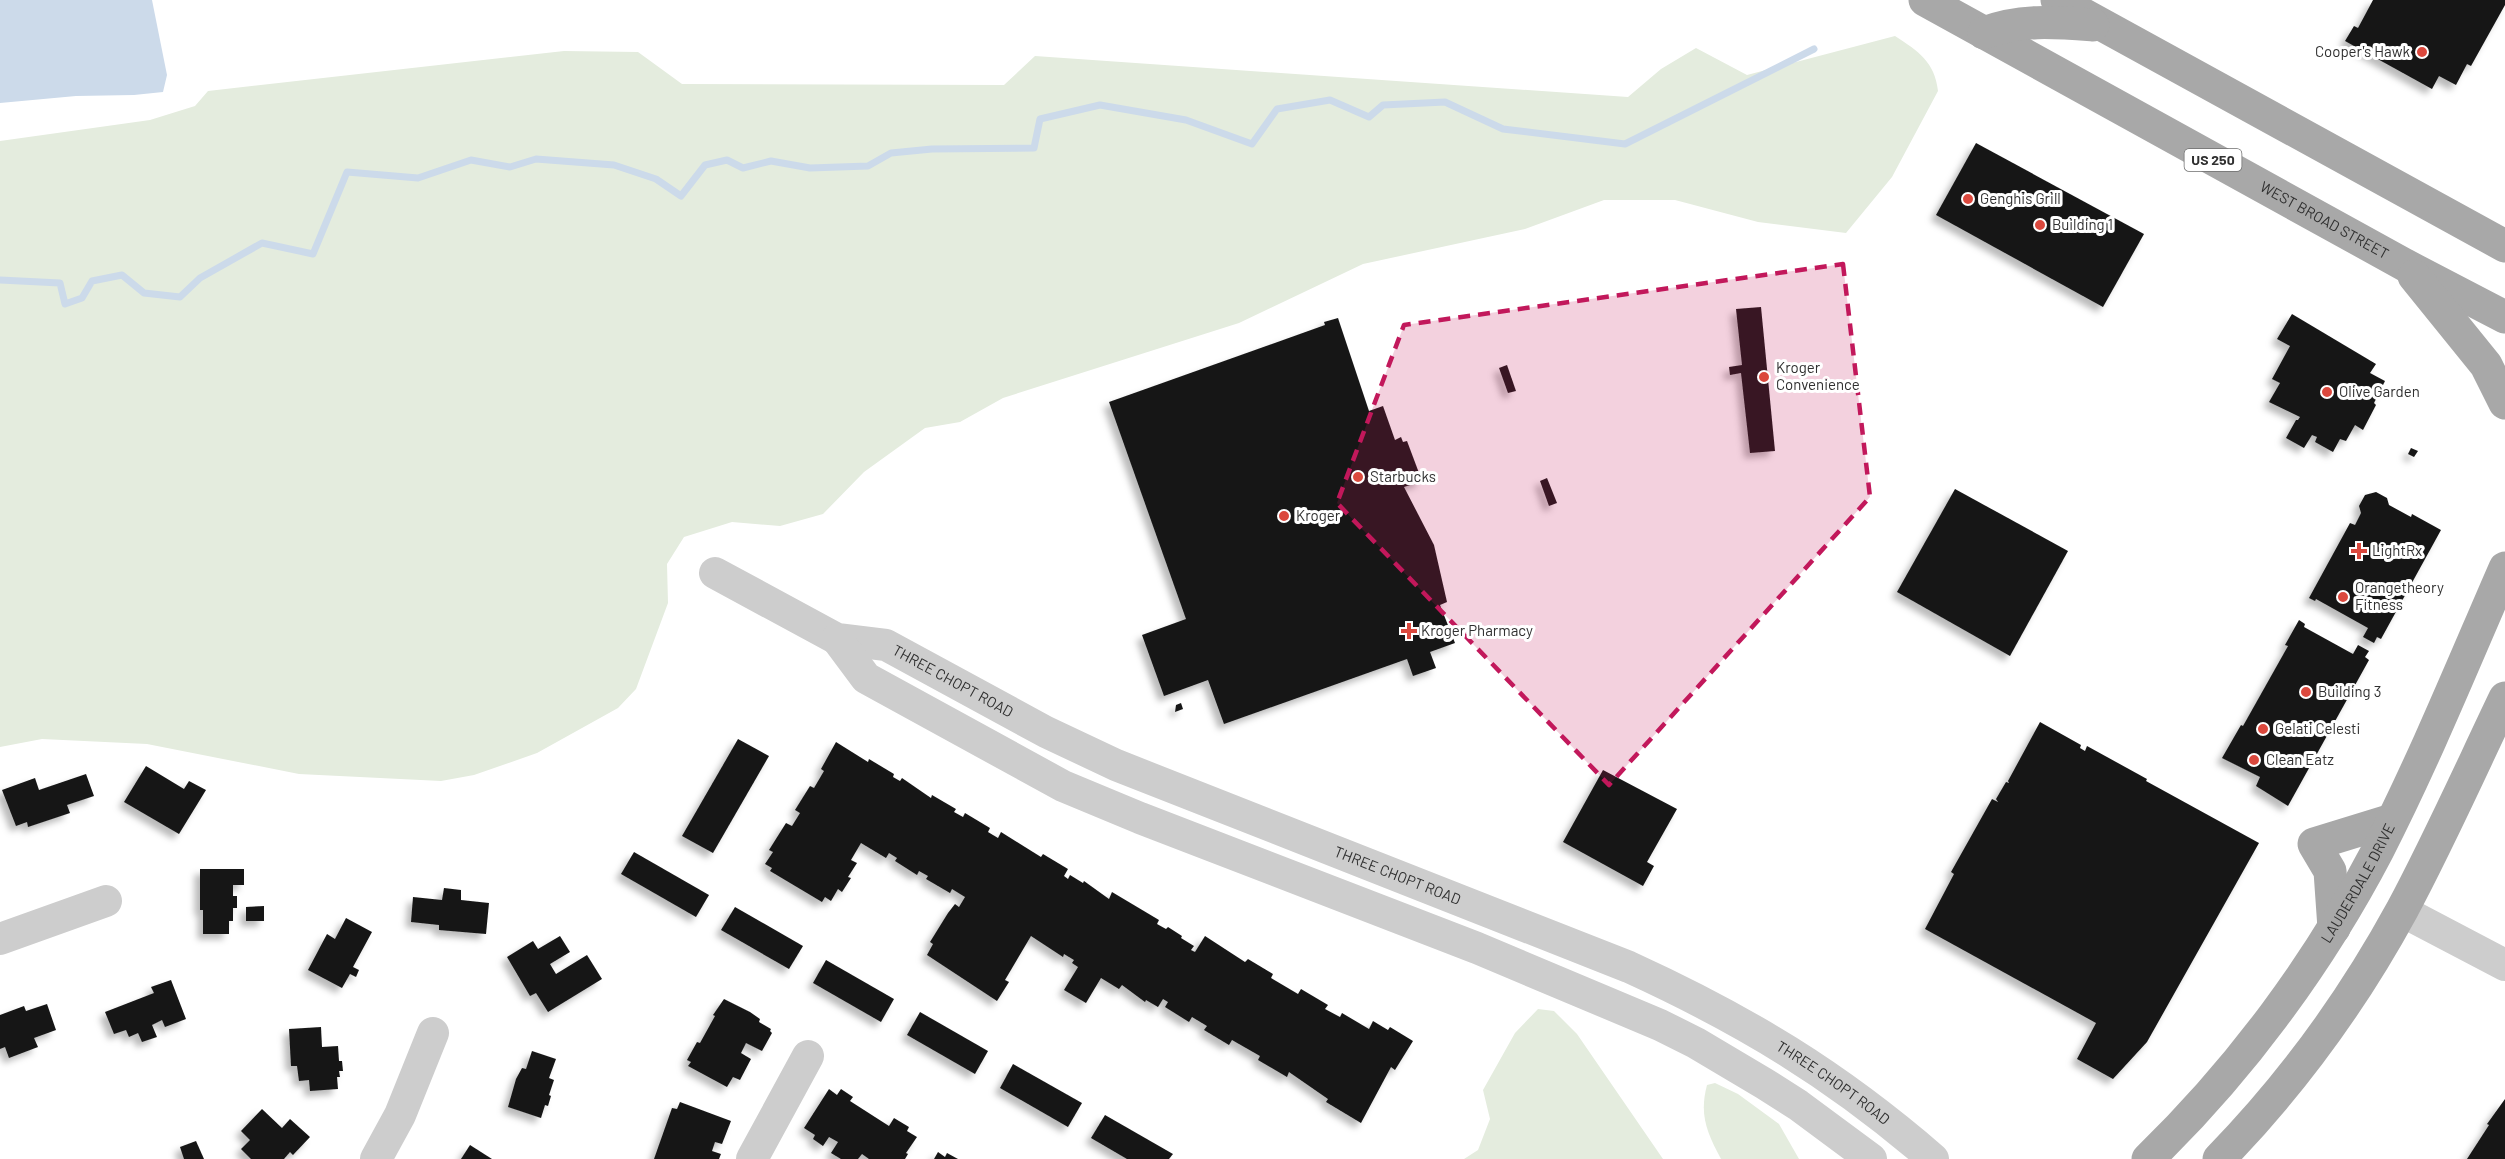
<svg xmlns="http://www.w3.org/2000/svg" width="2505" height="1159" font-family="Barlow,sans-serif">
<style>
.green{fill:#e4ecde}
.water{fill:#ccdaea}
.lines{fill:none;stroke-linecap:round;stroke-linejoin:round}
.stream{stroke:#ccdaea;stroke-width:7}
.building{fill:#171717;filter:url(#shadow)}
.minor{stroke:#cdcdcd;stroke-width:32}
.major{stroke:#a8a8a8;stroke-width:33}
.marked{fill:#c2185b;fill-opacity:0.2;stroke:#c2185b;stroke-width:4.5;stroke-dasharray:12 8;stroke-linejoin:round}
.poi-dot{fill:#db483d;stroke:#fff;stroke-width:2}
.labels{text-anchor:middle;stroke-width:6;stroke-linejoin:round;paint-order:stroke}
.shield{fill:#fff;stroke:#6e6e6e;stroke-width:1.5}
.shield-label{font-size:14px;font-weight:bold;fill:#303030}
.poi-label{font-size:15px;fill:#303030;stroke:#fff;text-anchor:start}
.street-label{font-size:15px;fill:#303030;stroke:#fff}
</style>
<defs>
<filter id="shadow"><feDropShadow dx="-5.5" dy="5.5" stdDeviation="3" flood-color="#0004"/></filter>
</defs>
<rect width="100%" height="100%" fill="#fff"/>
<g class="green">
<path d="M1895,36C1918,51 1935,62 1938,91L1892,177L1846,233L1758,222L1675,200H1604L1525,229L1363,264L1239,323L1003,398L960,422L925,428L864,472L823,514L780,526L732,522L684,537L667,564L668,603L636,689L618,708L537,753L474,775L441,781L299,774L147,744L42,739L0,747V141L150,120L195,106L208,91L564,51L638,52L682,84L1004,85L1035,56L1628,97L1661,69L1696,48L1747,75Z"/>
<polygon points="1538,1009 1554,1011 1577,1034 1663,1159 1464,1159 1478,1150 1490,1119 1483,1090 1515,1033"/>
<path d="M1715,1083L1738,1094L1779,1124L1799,1159H1721C1707,1133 1699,1115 1707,1085Z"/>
</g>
<polygon class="water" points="0,0 152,0 167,75 163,92 134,95 76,96 0,103"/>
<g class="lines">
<polyline class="stream" points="0,280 60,283 65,304 82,298 92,281 122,275 144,293 180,297 200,278 262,243 313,254 347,172 418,178 471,160 510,167 536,159 614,165 656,179 681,196 705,165 727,160 743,168 771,161 810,168 868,166 891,153 932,149 1034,148 1040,119 1100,105 1186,120 1252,144 1277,109 1330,100 1369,117 1383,105 1445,102 1503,129 1625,144 1814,49"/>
</g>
<g class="building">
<polygon points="2373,0 2505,0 2505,5 2471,66 2467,64 2456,85 2439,76 2432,89 2345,41 2354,26 2358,28"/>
<polygon points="1976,143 2144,234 2103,307 1936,215"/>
<polygon points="1761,307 1775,451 1750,453 1741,373 1730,375 1729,367 1742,365 1736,309"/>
<polygon points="2292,314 2376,364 2370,373 2385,381 2374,403 2376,405 2363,430 2355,425 2346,441 2340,439 2333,452 2315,442 2317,437 2312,435 2304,448 2286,438 2296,420 2298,420 2300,417 2269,402 2280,383 2272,379 2290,346 2277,339"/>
<polygon points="1338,318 1369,411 1383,406 1395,440 1401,437 1403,442 1407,441 1422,481 1404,487 1434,545 1447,602 1440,605 1455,643 1430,652 1436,668 1413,676 1407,659 1224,724 1208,680 1164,696 1142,635 1186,619 1109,402 1325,325 1324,322"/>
<polygon points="1507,365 1516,391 1508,393 1499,368"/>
<polygon points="2411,448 2418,451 2414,457 2408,454"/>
<polygon points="1547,478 1557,503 1549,506 1540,481"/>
<polygon points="1955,489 2068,551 2010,656 1897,592"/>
<polygon points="2376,492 2387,498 2389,505 2411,517 2412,514 2441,530 2381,639 2377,637 2374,643 2363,637 2368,628 2316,599 2315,601 2309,598 2350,523 2355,525 2361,513 2359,506 2365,495"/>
<polygon points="2299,620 2305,624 2304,627 2353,654 2358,645 2369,651 2365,657 2369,660 2288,806 2256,786 2260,777 2222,758 2241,725 2243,726 2288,646 2285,645"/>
<polygon points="1181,703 1183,709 1175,712 1176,705"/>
<polygon points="2040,722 2081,745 2080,748 2085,751 2087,746 2147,779 2146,781 2259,843 2147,1042 2113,1079 2077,1059 2096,1023 1925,929 1954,874 1951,872 1992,799 1998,802 1996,799 2006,782 2009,783 2008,781"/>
<polygon points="738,739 769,756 713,853 682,836"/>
<polygon points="836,742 868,762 869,759 894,774 893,777 900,781 902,778 931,798 932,795 956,809 954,812 963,817 965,813 990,828 988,832 998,838 1001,832 1041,857 1043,854 1068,869 1064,876 1068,879 1070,875 1083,883 1084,881 1109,899 1112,892 1159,920 1157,924 1166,929 1168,927 1182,936 1181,938 1194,946 1191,950 1195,952 1205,936 1245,962 1248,959 1273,974 1271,978 1298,994 1301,989 1328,1005 1325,1009 1340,1017 1342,1013 1369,1029 1373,1021 1388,1030 1390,1027 1413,1041 1395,1070 1391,1067 1361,1123 1326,1102 1328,1099 1289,1072 1287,1077 1258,1060 1260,1056 1232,1040 1229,1045 1204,1030 1207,1026 1192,1017 1189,1022 1165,1007 1168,1002 1163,999 1158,1007 1146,1000 1145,1002 1122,985 1119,989 1101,978 1086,1003 1064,990 1078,967 1072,963 1074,960 1064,954 1063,957 1031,936 1005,980 1009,982 997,1001 927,955 933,944 930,942 948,913 955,904 959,907 965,897 952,889 950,893 926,879 928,876 919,871 917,875 895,861 897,858 889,853 886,858 861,843 851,860 857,863 848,877 851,878 842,892 838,889 831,901 825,897 822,902 770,871 772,868 765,864 773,852 769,850 786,823 792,826 800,813 795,810 810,786 814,788 824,771 821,769"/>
<polygon points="146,766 184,789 189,781 206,790 179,834 124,802"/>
<polygon points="1603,770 1677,809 1647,862 1654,866 1643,886 1563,842"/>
<polygon points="86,774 94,796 67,805 70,813 28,827 27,822 16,826 2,790 35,778 39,790"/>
<polygon points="634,852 709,895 696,917 621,874"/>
<polygon points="200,869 244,869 244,885 233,885 233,896 237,896 237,908 233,908 233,921 229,921 229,934 203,934 203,910 200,910"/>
<polygon points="444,888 461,890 461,900 489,903 486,934 439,930 439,925 411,922 413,897 442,900"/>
<polygon points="264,906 264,921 246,921 246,907"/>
<polygon points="735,907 803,946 789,969 721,930"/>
<polygon points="346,918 372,932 353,967 359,970 356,977 350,974 342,988 308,970 327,934 335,939"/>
<polygon points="560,936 570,952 550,964 556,974 587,955 602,979 548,1012 536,993 530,996 507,957 533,941 538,949"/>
<polygon points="826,960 894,999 881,1022 813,983"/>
<polygon points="171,980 186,1019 165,1027 162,1020 152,1025 157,1037 142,1042 138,1033 129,1037 126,1030 114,1034 105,1012 154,993 151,987"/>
<polygon points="724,999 750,1012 760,1019 759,1022 771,1029 770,1031 772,1033 762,1051 746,1043 741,1053 751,1059 740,1080 733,1077 727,1087 688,1066 691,1062 687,1060 697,1042 700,1043 715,1016 713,1015"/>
<polygon points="47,1004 56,1030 34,1038 38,1047 9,1058 5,1047 0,1049 0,1015 24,1006 26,1011"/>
<polygon points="920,1012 988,1051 975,1074 907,1035"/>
<polygon points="321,1027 322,1047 338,1046 339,1061 342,1061 343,1071 339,1071 340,1077 337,1077 338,1089 310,1091 309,1080 299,1081 297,1066 291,1066 289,1029"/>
<polygon points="532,1051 556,1059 549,1078 554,1080 549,1095 551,1096 548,1106 545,1105 541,1118 508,1107 516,1079 522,1068 526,1069"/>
<polygon points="1013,1064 1082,1103 1068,1127 1000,1088"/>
<polygon points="829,1089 837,1095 841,1089 853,1097 850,1101 889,1126 894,1118 909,1127 907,1131 917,1137 906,1153 908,1154 905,1159 869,1159 862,1154 858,1159 841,1159 831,1153 838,1142 829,1137 823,1146 813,1139 815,1135 804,1128"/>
<polygon points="2505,1099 2505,1159 2467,1159 2489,1125 2487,1124"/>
<polygon points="680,1102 731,1121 722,1144 715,1142 712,1151 721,1154 719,1159 654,1159 672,1108 677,1109"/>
<polygon points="262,1109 282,1128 290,1119 310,1137 293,1155 290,1152 284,1159 251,1159 241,1149 250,1140 241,1131"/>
<polygon points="1105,1115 1173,1154 1169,1159 1127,1159 1091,1138"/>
<polygon points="196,1141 204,1159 184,1159 180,1147"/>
<polygon points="470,1145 492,1159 461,1159"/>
<polygon points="938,1152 945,1157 947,1153 958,1159 934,1159"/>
</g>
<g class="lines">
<g class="minor">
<path id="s1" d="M715,573L837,639L886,645L1046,732L1116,765L1629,967C1745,1020 1836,1075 1933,1159"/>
<polyline points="837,639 866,678 1063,786 1140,818 1477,948 1660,1025 1696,1043 1765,1084 1798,1105 1871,1159"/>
<polyline points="2402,911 2505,965"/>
<polyline points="0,939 106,901"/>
<polyline points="376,1159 400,1115 433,1033"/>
<polyline points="752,1159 808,1056"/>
</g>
<g class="major">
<path id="s2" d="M1925,0L2405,265L2505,317"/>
<polyline points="2057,0 2505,246"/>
<path d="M1984,33C2020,19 2055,22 2093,25"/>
<polyline points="2414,276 2486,365 2505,403"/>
<polyline points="2334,928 2330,871 2314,844 2392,820"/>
<path id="s3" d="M2148,1159C2240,1070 2319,963 2378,850C2425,758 2464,662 2505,568"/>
<path d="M2219,1159C2290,1086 2353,1000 2402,910C2439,841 2471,769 2505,698"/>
</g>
</g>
<path class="marked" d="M1843,264L1870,497L1609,785L1337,503L1404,325Z"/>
<g class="poi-dot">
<circle cx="2422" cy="52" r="6"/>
<circle cx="1968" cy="199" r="6"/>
<circle cx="2040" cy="225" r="6"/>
<circle cx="1764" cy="377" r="6"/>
<circle cx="2327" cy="392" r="6"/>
<circle cx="1358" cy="477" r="6"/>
<circle cx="1284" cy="516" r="6"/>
<path d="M2356 542h6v6h6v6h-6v6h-6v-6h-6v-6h6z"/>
<circle cx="2343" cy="597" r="6"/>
<path d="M1406 622h6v6h6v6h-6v6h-6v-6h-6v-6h6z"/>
<circle cx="2306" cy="692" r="6"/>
<circle cx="2263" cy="729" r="6"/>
<circle cx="2254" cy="760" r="6"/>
</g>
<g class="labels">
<rect class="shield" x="2184.5" y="149" width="57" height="22" rx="4.5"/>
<g class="shield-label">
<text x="2213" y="165">US 250</text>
</g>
<g class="poi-label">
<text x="2410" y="57" text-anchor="end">Cooper's Hawk</text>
<text x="1980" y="204">Genghis Grill</text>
<text x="2052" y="230">Building 1</text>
<text x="1776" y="373">Kroger<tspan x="1776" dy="17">Convenience</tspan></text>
<text x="2339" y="397">Olive Garden</text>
<text x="1370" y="482">Starbucks</text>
<text x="1296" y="521">Kroger</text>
<text x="2372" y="556">LightRx</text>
<text x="2355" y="593">Orangetheory<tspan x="2355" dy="17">Fitness</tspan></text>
<text x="1421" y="636">Kroger Pharmacy</text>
<text x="2318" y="697">Building 3</text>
<text x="2275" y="734">Gelati Celesti</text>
<text x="2266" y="765">Clean Eatz</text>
</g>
<g class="street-label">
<text dy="5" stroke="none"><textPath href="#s2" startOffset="456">WEST BROAD STREET</textPath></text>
<text dy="5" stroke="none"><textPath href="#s1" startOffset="264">THREE CHOPT ROAD</textPath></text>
<text dy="5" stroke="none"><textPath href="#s1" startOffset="750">THREE CHOPT ROAD</textPath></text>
<text dy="5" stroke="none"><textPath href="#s3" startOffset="348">LAUDERDALE DRIVE</textPath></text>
<text dy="5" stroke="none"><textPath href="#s1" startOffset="1234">THREE CHOPT ROAD</textPath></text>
</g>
</g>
</svg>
